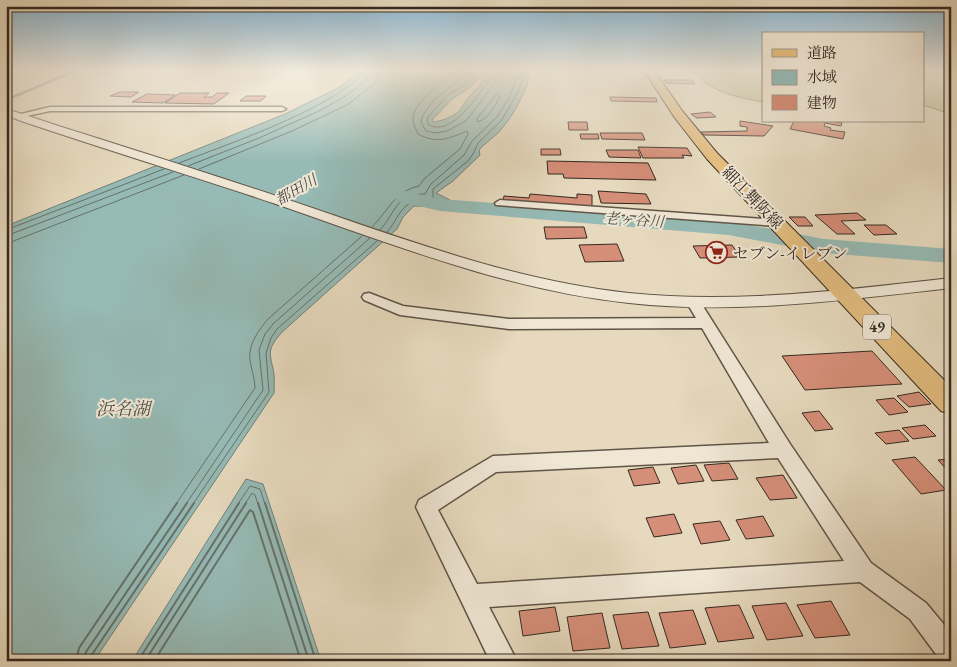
<svg xmlns="http://www.w3.org/2000/svg" width="957" height="667" font-family="'EB Garamond','Noto Serif JP',serif">
<style>
.green{fill:#b8be8f;stroke:#767458}
.water{fill:#96bab5;stroke:#6f807a;fill-rule:evenodd}
.lines{fill:none;stroke-linecap:round;stroke-linejoin:round}
.shore-far1{stroke:#65726b;stroke-width:1}
.shore{stroke:#65726b;stroke-width:2}
.stream{stroke:#6f807a;stroke-width:2.5}
.river{fill:#96bab5;fill-rule:evenodd}
.building{fill:#d58e78;stroke:#342921}
.minor-casing{stroke:#605548;stroke-width:3}
.tertiary-casing{stroke:#605548;stroke-width:2}
.primary-casing{stroke:#342921;stroke-width:2}
.minor{fill:#efe6d4;fill-rule:evenodd}
.tertiary{fill:#efe6d4;fill-rule:evenodd}
.primary{fill:#e3bc7e;fill-rule:evenodd}
.labels{text-anchor:middle;stroke-width:4;stroke-linejoin:round;paint-order:stroke}
.far-water-label{font-size:15px;font-style:italic;fill:#4c4d46;stroke:#efe6d4}
.shield{fill:#efe6d4;stroke:#6c6257;stroke-width:1}
.shield-label{font-size:15px;font-weight:bold;fill:#342921}
.street-label{font-size:16px;fill:#342921;stroke:#efe6d4}
.poi-label{font-size:16px;fill:#342921;stroke:#efe6d4;text-anchor:start}
.water-label{font-size:18px;font-style:italic;fill:#4c4d46;stroke:#efe6d4}
</style>
<rect width="100%" height="100%" fill="#e6d9bd"/>
<filter id="stains"><feTurbulence type="fractalNoise" baseFrequency=".004" numOctaves="4"/><feColorMatrix values="0 0 0 0 .2 0 0 0 0 .09 0 0 0 0 .02 0 0 0 .5 -.17"/></filter>
<radialGradient id="worn" r=".72"><stop offset=".6" stop-color="#630" stop-opacity="0"/><stop offset="1" stop-color="#630" stop-opacity=".3"/></radialGradient>
<g class="green">
<path d="M690,69H708L730,72L738,69H763V102C732,96 713,93 690,69Z"/>
<polygon points="923,69 951,69 951,114 923,105"/>
</g>
<g class="water">
<path d="M363,69H532C526,91 515,114 499,132C493,138 485,143 479,150L480,155L453,181L436,193L450,200L441,207L414,206L403,217L397,229L281,333C268,349 269,351 273,369C275,376 274,385 274,393L94,661H6V226L285,114L338,88ZM487,71C484,83 475,90 467,99C464,103 462,109 458,112C451,118 441,121 433,122L432,120L452,99L469,88Z"/>
<polygon points="246,479 263,484 321,661 132,661"/>
</g>
<g class="lines">
<g class="shore-far1">
<polyline points="472,69 434,100 423,115 421,122 426,131 436,133 447,131 466,121 494,84 496,69"/>
<path d="M481,69L466,84L448,95L429,116L427,120L429,125C452,137 478,95 489,80L491,73L488,69"/>
<path d="M497,94L500,97C494,107 489,118 478,122L477,119Z"/>
<path d="M179,163C225,145 339,107 366,69"/>
<polyline points="188,166 259,138 321,110 347,95 365,81 372,69"/>
<polyline points="199,169 292,131 347,105 374,84 378,77 379,69"/>
<path d="M372,227C388,211 395,191 419,186L424,179L460,149L468,134L467,131C448,139 437,144 418,134C416,129 413,124 413,119C413,101 448,78 462,69"/>
<polyline points="6,230 164,169"/>
<path d="M380,230C397,211 395,194 425,194L431,184L464,155L472,141L497,117L509,98L520,69"/>
<path d="M387,232C395,224 401,205 413,202C419,200 427,201 433,200V189L468,161L473,154L478,143L501,121L518,92L526,69"/>
<polyline points="6,236 173,172"/>
<polyline points="6,244 184,175"/>
<path d="M176,504L255,388C255,378 251,369 250,360C248,344 259,330 268,319L362,236"/>
<polyline points="186,504 263,390 259,350 265,334 273,324 370,238"/>
<polyline points="193,504 269,392 266,353 271,338 277,329 377,241"/>
<polyline points="238,504 250,486 260,489 265,504"/>
<polyline points="245,504 252,493 255,495 258,504"/>
</g>
<g class="shore">
<polyline points="258,503 309,661"/>
<polyline points="265,503 316,661"/>
<polyline points="76,661 79,648 177,503"/>
<polyline points="84,661 86,652 187,503"/>
<polyline points="90,661 91,656 194,503"/>
<polyline points="138,661 239,503"/>
<polyline points="145,661 246,503"/>
<polyline points="154,661 250,510 253,512 301,661"/>
</g>
<polyline class="stream" points="6,100 79,69"/>
<polygon class="river" points="404,191 440,199 729,221 824,239 951,249 951,263 824,253 729,235 440,211 397,201 394,197 397,193"/>
</g>
<g class="building">
<polygon points="664,80 692,80 695,84 666,83"/>
<polygon points="120,92 139,92 131,97 110,96"/>
<polygon points="180,93 209,93 204,97 212,97 217,93 229,93 214,104 165,103"/>
<polygon points="147,94 175,95 163,103 132,102"/>
<polygon points="246,96 266,96 261,101 240,101"/>
<polygon points="610,97 656,98 657,102 611,101"/>
<polygon points="710,112 716,117 697,118 691,114"/>
<polygon points="740,121 773,126 764,136 704,135 701,132 747,131 747,127 740,126"/>
<polygon points="794,121 831,121 842,123 841,126 825,123 824,126 831,128 830,130 845,132 843,139 790,129"/>
<polygon points="568,122 587,122 588,130 569,130"/>
<polygon points="600,133 642,133 645,140 602,139"/>
<polygon points="580,134 598,134 599,139 581,139"/>
<polygon points="638,147 687,148 692,156 682,155 684,158 643,158"/>
<polygon points="541,149 560,149 561,155 541,155"/>
<polygon points="606,150 638,150 641,158 609,157"/>
<polygon points="547,161 648,163 656,180 564,178 563,174 548,174"/>
<polygon points="598,191 646,194 651,204 601,203"/>
<polygon points="530,194 577,198 577,194 592,195 592,207 503,201 504,196 529,198"/>
<polygon points="857,213 866,220 841,221 855,234 837,234 815,215"/>
<polygon points="789,217 805,217 813,226 798,226"/>
<polygon points="864,225 886,225 897,234 874,235"/>
<polygon points="544,227 584,227 587,238 546,239"/>
<polygon points="617,244 624,261 585,262 579,245"/>
<polygon points="732,245 740,257 700,258 693,246"/>
<polygon points="872,351 902,384 805,390 782,356"/>
<polygon points="919,392 931,404 909,407 897,396"/>
<polygon points="894,398 908,412 889,415 876,400"/>
<polygon points="819,411 833,429 815,431 802,413"/>
<polygon points="925,425 936,436 913,439 902,428"/>
<polygon points="899,430 909,441 886,444 875,433"/>
<polygon points="915,457 946,490 921,494 892,460"/>
<polygon points="951,459 951,473 950,473 938,460"/>
<polygon points="729,463 738,479 712,481 704,465"/>
<polygon points="696,465 704,481 678,484 671,468"/>
<polygon points="653,467 660,483 634,486 628,470"/>
<polygon points="783,475 797,498 770,500 756,478"/>
<polygon points="674,514 682,533 654,537 646,518"/>
<polygon points="763,516 774,536 746,539 736,520"/>
<polygon points="720,521 730,540 701,544 693,524"/>
<polygon points="831,601 850,635 815,638 797,605"/>
<polygon points="786,603 803,636 767,640 752,606"/>
<polygon points="739,605 754,638 718,642 705,608"/>
<polygon points="555,607 560,631 523,636 519,611"/>
<polygon points="693,610 706,644 670,648 659,613"/>
<polygon points="648,612 659,646 622,649 613,615"/>
<polygon points="602,613 610,648 573,651 567,617"/>
</g>
<g class="lines">
<defs>
<g id="minor">
<polygon points="50,107 282,107 286,109 282,111 50,111 17,118 13,116"/>
<polygon points="500,200 777,220 783,223 777,226 496,205 495,203"/>
<path d="M369,293L403,306L509,319L696,318L687,303L689,300H699L790,444L871,563L926,603L951,633V661H941L910,619L860,582L489,607L517,661H490L416,507L419,500L493,456L769,443L702,328L509,329L400,315L364,300L362,297L364,294ZM778,458L844,561L477,584L438,510L496,472Z"/>
</g>
<path id="tertiary" d="M6,109C31,116 56,126 81,133C163,159 245,185 327,213C426,247 525,282 629,293C736,304 844,290 951,278V288C844,300 736,315 629,303C506,290 389,243 273,203C189,175 104,149 21,121L6,115Z"/>
<polygon id="primary" points="643,69 653,69 683,112 717,153 951,387 951,414 941,411 707,159 675,118"/>
</defs>
<use href="#minor" class="minor-casing"/>
<use href="#tertiary" class="tertiary-casing"/>
<use href="#primary" class="primary-casing"/>
<use href="#minor" class="minor"/>
<use href="#tertiary" class="tertiary"/>
<use href="#primary" class="primary"/>
</g>
<linearGradient id="sky" x2="0" y2="1"><stop stop-color="#87b6d4"/><stop offset="0.43" stop-color="#f4eee1"/><stop offset="1" stop-color="#f4eee1" stop-opacity="0"/></linearGradient>
<rect width="957" height="162" fill="url(#sky)"/>
<defs>
<symbol id="supermarket-ring" viewBox="-11 -11 22 22"><circle r="9.5" fill="#efe6d4" stroke="#8f2418" stroke-width="1.5"/><path d="M-6-5.5h2.5l.6 2H6L4.5 2H-2.5L-4.4-4H-6ZM-1.5 3.2a1.3 1.3 0 1 0 .1 0ZM3 3.2a1.3 1.3 0 1 0 .1 0Z" fill="#8f2418"/></symbol>
</defs>
<g fill-rule="evenodd">
<use href="#supermarket-ring" x="704" y="240" width="25" height="25"/>
</g>
<g class="labels">
<g class="far-water-label">
<text transform="translate(296 190) rotate(-30)" y="5">都田川</text>
<text transform="translate(634 220) rotate(4)" y="5">老ヶ谷川</text>
</g>
<rect class="shield" x="863" y="314.5" width="28" height="25" rx="4"/>
<g class="shield-label">
<text x="877" y="332">49</text>
</g>
<g class="street-label">
<text transform="translate(753 197) rotate(46)" y="6">細江舞阪線</text>
</g>
<g class="poi-label">
<text x="733" y="259">セブン-イレブン</text>
</g>
<g class="water-label">
<text x="123" y="415">浜名湖</text>
</g>
</g>
<rect width="957" height="667" fill="none" stroke="#e6d9bd" stroke-width="25"/>
<rect x="8" y="8" width="942" height="652" fill="none" stroke="#342921" stroke-width="2.5"/>
<rect x="12" y="12" width="932" height="642" fill="none" stroke="#342921"/>
<rect x="762" y="32" width="162" height="90" fill="#efe6d4" stroke="#a49a8c"/>
<rect x="772" y="49" width="25" height="8" fill="#e3bc7e" stroke="#a49a8c"/>
<text x="807" y="58" font-size="15" fill="#342921">道路</text>
<rect x="772" y="70" width="25" height="15" fill="#96bab5" stroke="#a49a8c"/>
<text x="807" y="82" font-size="15" fill="#342921">水域</text>
<rect x="772" y="95" width="25" height="15" fill="#d58e78" stroke="#a49a8c"/>
<text x="807" y="108" font-size="15" fill="#342921">建物</text>
<rect width="100%" height="100%" filter="url(#stains)"/>
<rect width="100%" height="100%" fill="url(#worn)"/>
</svg>
